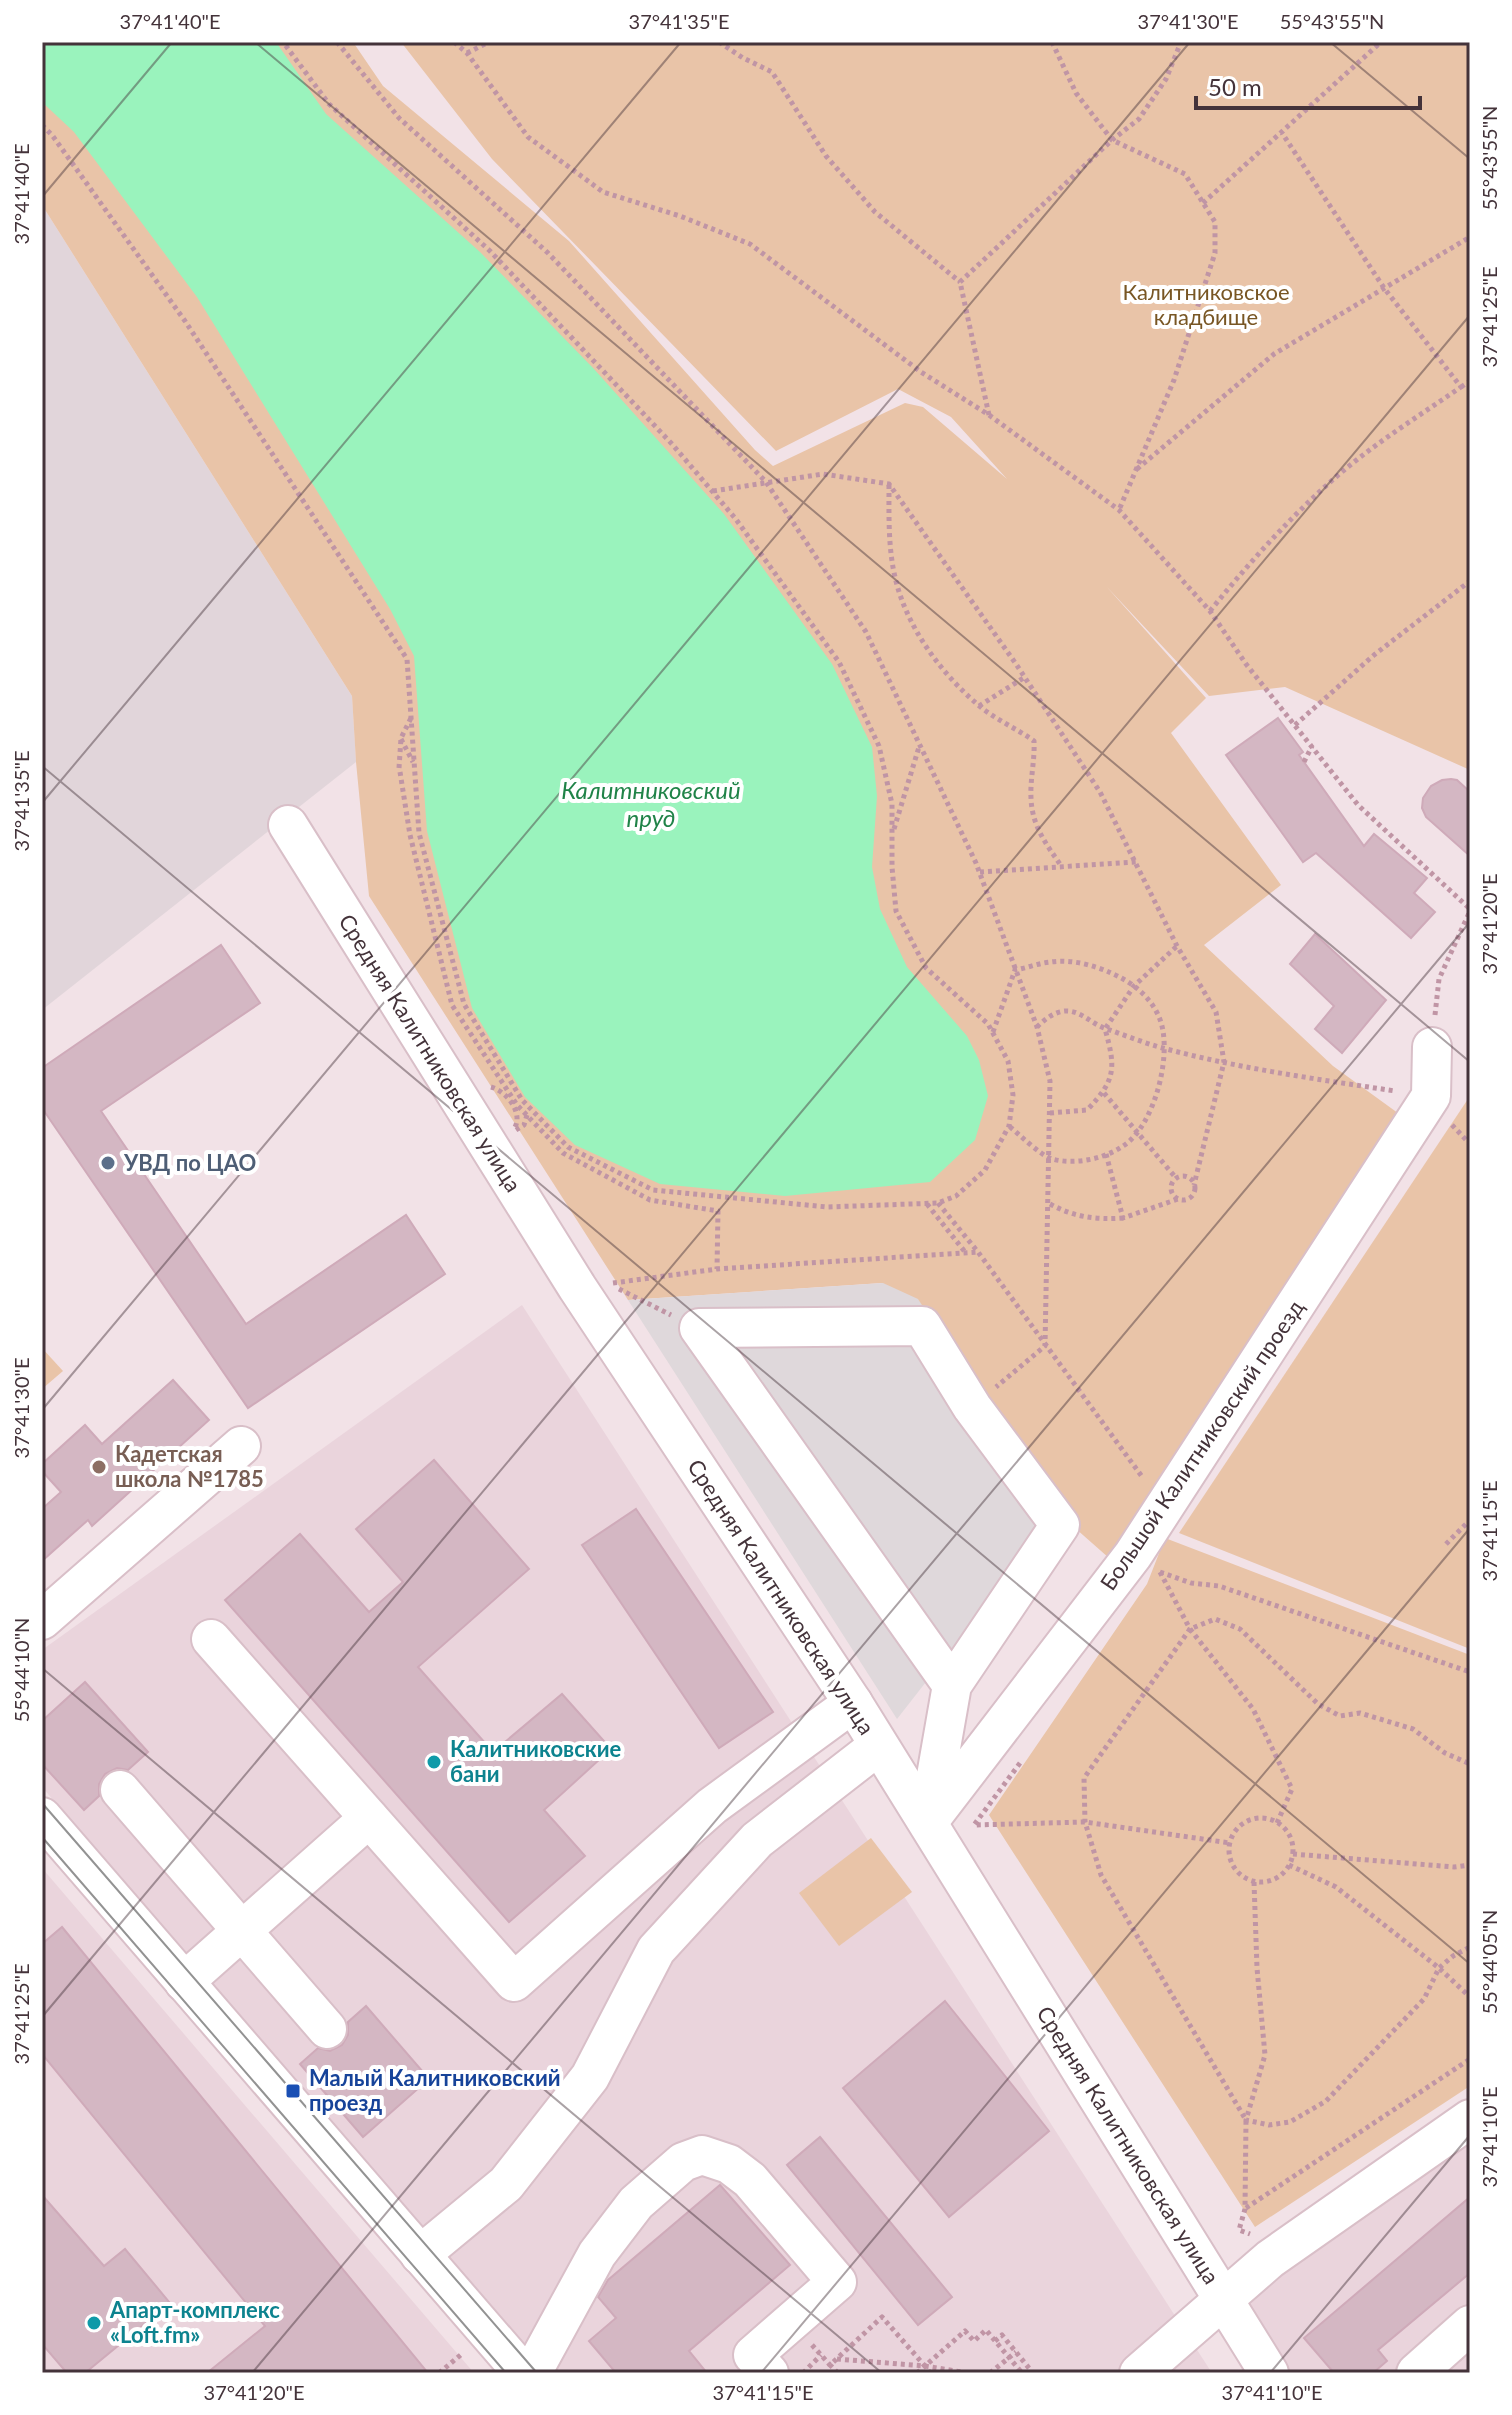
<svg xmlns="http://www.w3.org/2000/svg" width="1512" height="2415" font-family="Lato,sans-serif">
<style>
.residential{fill:#ead4dc}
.industrial{fill:#e1d5da}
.green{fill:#e9c4a8}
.parking{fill:#dfd8db}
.water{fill:#9af3bd}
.building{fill:#d4b7c3;stroke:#cfaab9;stroke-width:2}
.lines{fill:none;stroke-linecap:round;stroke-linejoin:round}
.minor-casing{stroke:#d9bfc8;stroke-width:42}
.path{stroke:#c095a5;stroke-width:5;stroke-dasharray:4 4;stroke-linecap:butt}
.minor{stroke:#fff;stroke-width:38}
.tram{stroke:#939393;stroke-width:2}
.ticks{fill:none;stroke:#44333a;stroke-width:2;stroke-opacity:0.45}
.service-dot{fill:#5c6f8a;stroke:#fff;stroke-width:3}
.education-dot{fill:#8d6e63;stroke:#fff;stroke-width:3}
.culture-dot{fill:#0f9aa8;stroke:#fff;stroke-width:3}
.transit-dot{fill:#1a4fb4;stroke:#fff;stroke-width:3}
.labels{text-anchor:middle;stroke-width:8;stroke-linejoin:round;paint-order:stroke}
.park-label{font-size:22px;fill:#785624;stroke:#fff}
.street-label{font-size:22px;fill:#44333a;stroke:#fff}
.service-label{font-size:22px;font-weight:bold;fill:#4e5e75;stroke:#fff;text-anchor:start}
.education-label{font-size:22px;font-weight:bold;fill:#785e54;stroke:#fff;text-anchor:start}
.culture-label{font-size:22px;font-weight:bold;fill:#0d838f;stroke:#fff;text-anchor:start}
.transit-label{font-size:22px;font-weight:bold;fill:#164399;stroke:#fff;text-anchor:start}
.water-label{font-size:24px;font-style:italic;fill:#208348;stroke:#fff}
.neatline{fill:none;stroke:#44333a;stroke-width:3}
.ticks-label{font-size:20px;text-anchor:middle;fill:#44333a}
</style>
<rect width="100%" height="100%" fill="#f2e2e7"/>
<g class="residential">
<polygon points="522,1305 1212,2373 548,2373 42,1787 42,1650"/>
<polygon points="42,1868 474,2373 42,2373"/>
<polygon points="1470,2142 1470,2373 1291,2373 1250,2306 1258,2289"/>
</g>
<polygon class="industrial" points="42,205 352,696 356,762 42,1010"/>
<g class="green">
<polygon points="42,42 353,42 383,86 569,241 755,450 773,466 905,403 923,407 1007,479 951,417 898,389 776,451 492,159 401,42 1470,42 1470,770 1285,687 1209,696 1106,586 1206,698 1171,733 1281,885 1204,945 1333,1066 1402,1116 1109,1558 1058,1513 882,1283 628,1300 369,896 356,762 352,696 42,205"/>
<polygon points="1470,1096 1470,1649 1179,1533"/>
<polygon points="42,1348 63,1371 42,1389"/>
<polygon points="1165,1538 1470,1655 1470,2086 1255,2227 989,1815 1147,1584"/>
<polygon points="871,1838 912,1892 839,1946 799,1893"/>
</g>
<polygon class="parking" points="883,1283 918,1299 1058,1513 897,1719 628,1300"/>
<polygon class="water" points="42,42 276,42 326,114 480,252 594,369 724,514 832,664 872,747 877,796 872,867 880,909 907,967 967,1036 979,1060 988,1096 975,1140 930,1182 785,1196 660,1184 575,1145 525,1097 472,1008 427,831 414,656 390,609 197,297 74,132 42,102"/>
<g class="building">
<polygon points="1278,718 1303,752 1299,755 1364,846 1374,834 1427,878 1414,893 1435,912 1411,938 1316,853 1303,862 1226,755"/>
<polygon points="1451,779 1457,780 1470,792 1470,856 1426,817 1422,808 1423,798 1431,786 1442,780"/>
<polygon points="1315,934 1386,1000 1342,1053 1315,1029 1334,1006 1290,964"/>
<polygon points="221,945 260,1003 101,1111 246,1324 406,1215 445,1274 248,1408 42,1108 42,1068"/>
<polygon points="173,1380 209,1420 92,1526 88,1520 42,1561 42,1509 61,1492 42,1471 42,1464 85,1425 102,1444"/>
<polygon points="434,1460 529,1569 418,1667 493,1752 562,1694 611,1749 544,1810 585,1856 509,1922 225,1600 300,1534 369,1612 403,1582 356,1529"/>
<polygon points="636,1509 773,1712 719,1748 582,1545"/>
<polygon points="85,1682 148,1752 128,1770 117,1768 105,1774 99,1784 99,1796 84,1810 42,1764 42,1721"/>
<polygon points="62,1927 428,2373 207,2373 265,2326 42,2054 42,1944"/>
<polygon points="945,2001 1049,2131 949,2217 843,2088"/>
<polygon points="366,2006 429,2079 363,2137 300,2064 318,2048 330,2051 342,2045 348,2035 348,2022"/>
<polygon points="820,2137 952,2297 918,2325 787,2165"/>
<polygon points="720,2185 790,2265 689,2351 707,2373 616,2373 589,2341 616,2318 598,2297 608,2280"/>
<polygon points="42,2195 104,2266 125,2249 170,2303 85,2373 67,2373 42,2344"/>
<polygon points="1470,2197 1470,2273 1378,2350 1387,2361 1373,2373 1334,2373 1304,2338"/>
</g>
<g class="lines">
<defs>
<g id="minor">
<polyline points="288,825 577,1287 853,1703 1269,2373"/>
<polyline points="42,1620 241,1446"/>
<polyline points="211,1639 514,1982 712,1806 853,1703"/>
<polyline points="120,1790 327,2029"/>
<polyline points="42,1817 523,2373"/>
<polyline points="932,1817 1133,1555 1431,1096 1432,1047"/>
<polyline points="928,1822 952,1685 1060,1525 972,1407 922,1326 699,1328 952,1685"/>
<polyline points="184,1982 369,1818"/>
<polyline points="420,2255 506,2184 590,2077 656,1950 757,1840 878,1746"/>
<polyline points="532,2373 597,2254 636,2203 683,2162 702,2155 729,2164 750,2180 837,2282 753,2355 769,2373"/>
<polyline points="1139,2373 1270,2259 1470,2119"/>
<polyline points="1416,2373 1470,2325"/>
</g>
</defs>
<use href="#minor" class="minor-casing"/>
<g class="path">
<polyline points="337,42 399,118 548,253 766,482 866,632 976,863 1037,1027 1050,1081 1045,1346 996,1387"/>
<polyline points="454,42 467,53 528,137 603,192 680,216 750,244 921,372 989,415 1119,510 1210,611 1246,664 1358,805 1470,909"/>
<polyline points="719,42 743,58 772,72 826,156 875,212 960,282"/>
<polyline points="1052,42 1076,93 1112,140 1185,174 1215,222 1215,253 1174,380 1119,510"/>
<polyline points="467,53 489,42"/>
<polyline points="42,125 52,135 185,321 407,659 419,833 464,1004 522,1100 568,1147 653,1190 827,1207 938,1203 956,1196 985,1170 1009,1126 1013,1095 1008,1061 988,1024 926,968 896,911 892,867 892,804 879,746 839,662 735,518 672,444 490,251 329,104 283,42"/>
<polyline points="1203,203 1381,42"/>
<polyline points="1461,387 1470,381"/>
<polyline points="989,415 960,282 1112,140 1139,119 1166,79 1181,42"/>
<polyline points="1137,469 1274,354 1470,237"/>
<path d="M889,485C889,516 888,547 895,577C906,626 940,672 977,704C994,719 1016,728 1034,741C1035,760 1030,779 1031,798C1032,827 1047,845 1062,867"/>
<polyline points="713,491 823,474 889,484 1016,664 1100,792 1177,946 1216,1012 1224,1062 1194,1185"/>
<path d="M1210,611C1249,563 1290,517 1336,477C1375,443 1419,416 1461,387L1384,288L1282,133"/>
<polyline points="979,706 1025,677"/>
<polyline points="1295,725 1374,655 1470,581"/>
<polyline points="401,739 413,762"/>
<polyline points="1304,762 1312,746"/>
<polyline points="399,768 401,738 412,716"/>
<polyline points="400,772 410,835 452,1005 517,1105 563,1153 650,1200 718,1211 717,1269"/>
<polyline points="894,829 919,747"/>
<polyline points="980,872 1136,862"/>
<polyline points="1435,1015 1439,979 1470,911"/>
<path d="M1037,1027C1045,1019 1056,1010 1069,1011C1084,1013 1093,1025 1107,1029C1124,1035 1142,1042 1159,1047C1236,1068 1316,1079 1395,1091"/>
<path d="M993,1032L1015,970C1027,968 1039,963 1051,962C1070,959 1094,965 1111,973C1132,982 1150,996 1159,1017C1174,1051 1155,1126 1123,1146C1104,1159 1075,1165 1052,1159C1040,1155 1020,1135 1009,1126"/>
<path d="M491,1087C506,1091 523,1112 515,1127"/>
<polyline points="1104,1093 1176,1178"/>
<path d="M1050,1113L1087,1110C1116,1080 1116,1068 1105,1029L1134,986L1177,946"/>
<polyline points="1452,1125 1470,1144"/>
<polyline points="516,1130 524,1125 527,1115"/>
<polyline points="1106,1154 1123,1218 1178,1199"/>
<circle cx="1183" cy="1188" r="12"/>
<polyline points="938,1203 978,1252 1143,1478"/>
<polyline points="927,1204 965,1252"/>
<path d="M1050,1204C1074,1217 1095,1220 1123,1218"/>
<polyline points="613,1283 717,1269 978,1252"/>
<polyline points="619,1289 671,1315"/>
<polyline points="1446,1544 1470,1520"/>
<polyline points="1160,1572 1190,1629 1084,1778 1085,1822 1101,1875 1246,2120 1245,2209 1239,2230 1250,2234"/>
<polyline points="1160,1572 1191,1583 1219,1586 1470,1672"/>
<polyline points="1020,1763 974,1825 1085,1822 1230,1843"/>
<circle cx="1261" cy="1850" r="32"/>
<polyline points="1277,1823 1292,1789 1253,1709 1190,1629 1215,1619 1240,1629 1318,1704 1340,1716 1360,1713 1413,1729 1445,1753 1470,1764"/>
<polyline points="1293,1854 1454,1867 1470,1865"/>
<polyline points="1289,1865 1336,1887 1439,1968 1470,1997"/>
<polyline points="1254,1882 1257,1968 1265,2055 1246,2120 1269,2125 1290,2122 1326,2101 1424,1999 1439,1968 1453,1956 1470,1947"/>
<polyline points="1246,2208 1470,2059"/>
<polyline points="995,2341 1002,2335 1033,2373"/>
<polyline points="812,2345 830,2365"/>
<polyline points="837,2359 925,2366 968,2373"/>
<polyline points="439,2373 463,2353"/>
<polyline points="803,2373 821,2355"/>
<polyline points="838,2373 830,2365 882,2317 925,2366 965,2331 974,2341 986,2330 1022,2373"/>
<polyline points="917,2373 925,2366 930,2373"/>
<polyline points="990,2373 1016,2352"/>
</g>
<use href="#minor" class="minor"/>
<g class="tram">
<polyline points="42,1803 537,2373"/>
<polyline points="42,1837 506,2373"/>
</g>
</g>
<path class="ticks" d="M255,42L1470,1062M1330,42L1470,159M42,197L172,42M42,766L1470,1964M42,803L681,42M42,1410L1190,42M42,1668L882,2373M42,2017L1470,315M252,2373L1470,922M761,2373L1470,1528M1270,2373L1470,2135"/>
<circle class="service-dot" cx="108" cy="1163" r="8"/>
<circle class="education-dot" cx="99" cy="1467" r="8"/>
<g class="culture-dot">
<circle cx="434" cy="1762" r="8"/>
<circle cx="94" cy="2323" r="8"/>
</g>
<rect class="transit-dot" x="285" y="2083" width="16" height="16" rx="4"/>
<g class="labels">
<g class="park-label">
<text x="1206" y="300">Калитниковское<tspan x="1206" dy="25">кладбище</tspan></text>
</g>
<g class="street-label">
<text transform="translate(430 1053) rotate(58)" y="8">Средняя Калитниковская улица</text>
<text transform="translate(1202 1445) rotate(-56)" y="8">Большой Калитниковский проезд</text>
<text transform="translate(781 1597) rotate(57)" y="8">Средняя Калитниковская улица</text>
<text transform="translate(1128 2145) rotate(58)" y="8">Средняя Калитниковская улица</text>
</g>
<g class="service-label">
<text x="124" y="1171">УВД по ЦАО</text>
</g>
<g class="education-label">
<text x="115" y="1462">Кадетская<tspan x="115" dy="25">школа №1785</tspan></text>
</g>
<g class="culture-label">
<text x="450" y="1757">Калитниковские<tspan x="450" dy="25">бани</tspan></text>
<text x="110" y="2318">Апарт-комплекс<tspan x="110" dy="25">«Loft.fm»</tspan></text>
</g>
<g class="transit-label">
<text x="309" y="2086">Малый Калитниковский<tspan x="309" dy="25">проезд</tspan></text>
</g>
<g class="water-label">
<text x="651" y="799">Калитниковский<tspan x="651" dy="28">пруд</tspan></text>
</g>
</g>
<rect width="1512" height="2415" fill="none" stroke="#ffffff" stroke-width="88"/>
<path d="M1196 96v12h224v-12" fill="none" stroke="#44333a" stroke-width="4"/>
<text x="1208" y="96" font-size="24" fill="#44333a" stroke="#ffffff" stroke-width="6" paint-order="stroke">50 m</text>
<rect x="44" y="44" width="1424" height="2327" class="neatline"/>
<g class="ticks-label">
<text x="170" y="29">37°41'40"E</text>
<text x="679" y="29">37°41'35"E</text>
<text x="1188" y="29">37°41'30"E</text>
<text x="1332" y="29">55°43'55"N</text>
<text transform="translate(1490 158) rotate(-90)" y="7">55°43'55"N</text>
<text transform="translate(22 194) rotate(-90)" y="7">37°41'40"E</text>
<text transform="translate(1490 317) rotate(-90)" y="7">37°41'25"E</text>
<text transform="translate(22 801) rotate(-90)" y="7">37°41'35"E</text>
<text transform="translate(1490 924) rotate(-90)" y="7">37°41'20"E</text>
<text transform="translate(22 1408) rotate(-90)" y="7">37°41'30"E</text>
<text transform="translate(1490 1531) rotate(-90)" y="7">37°41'15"E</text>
<text transform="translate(22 1670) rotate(-90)" y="7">55°44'10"N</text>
<text transform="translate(1490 1962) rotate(-90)" y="7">55°44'05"N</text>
<text transform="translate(22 2014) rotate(-90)" y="7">37°41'25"E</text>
<text transform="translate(1490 2137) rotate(-90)" y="7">37°41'10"E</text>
<text x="254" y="2400">37°41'20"E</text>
<text x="763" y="2400">37°41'15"E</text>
<text x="1272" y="2400">37°41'10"E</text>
</g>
</svg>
